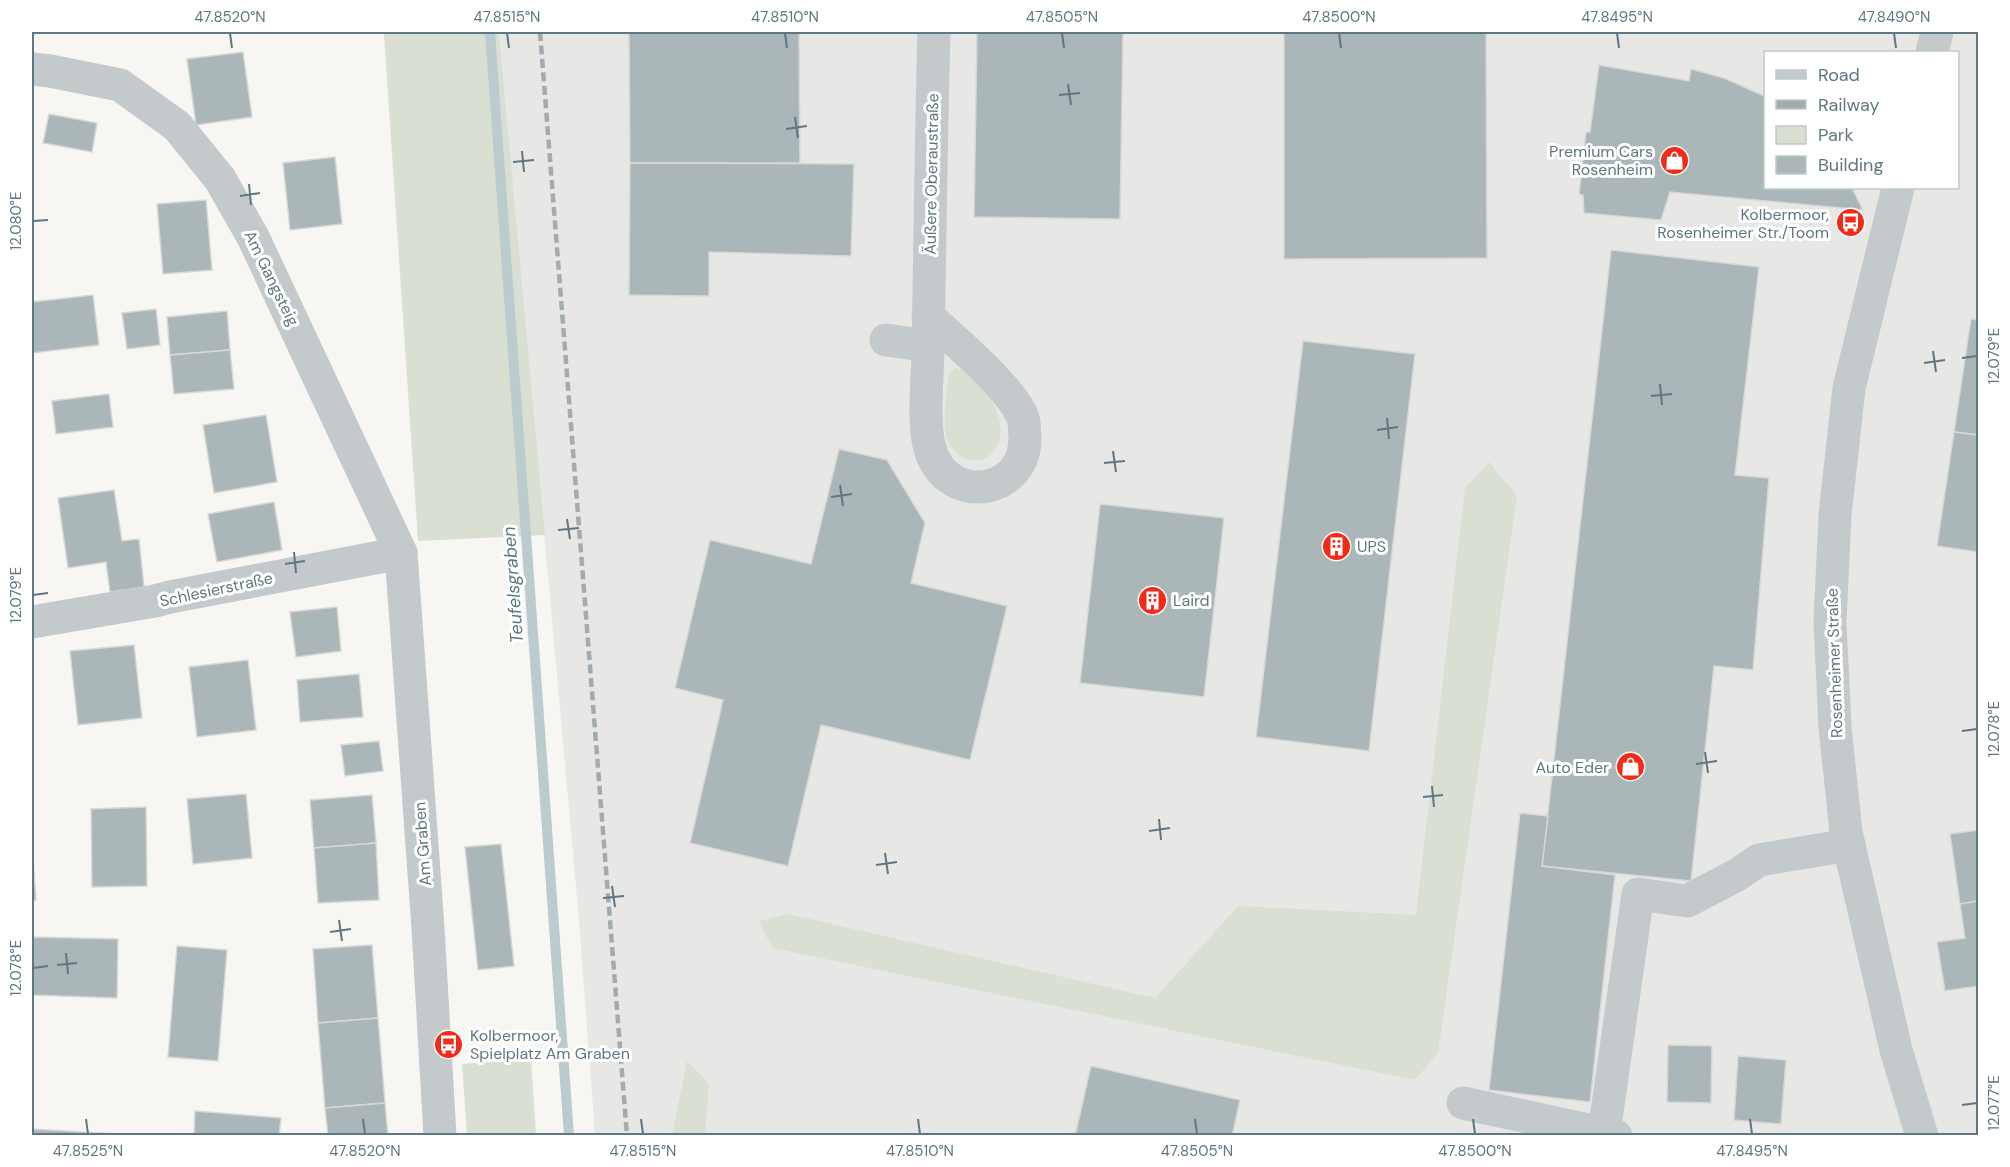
<svg xmlns="http://www.w3.org/2000/svg" width="2010" height="1167" font-family="'DM Sans',sans-serif">
<style>
.built{fill:#e7e8e6;fill-rule:evenodd}
.green{fill:#d9dfd3}
.lines{fill:none;stroke-linecap:round;stroke-linejoin:round}
.stream{stroke:#bccbce;stroke-width:10}
.building{fill:#aab6b8;stroke:#d8d7d5;stroke-width:1.5}
.minor{stroke:#c4c9cb;stroke-width:33}
.rail{stroke:#a2abaf;stroke-width:4.5;stroke-dasharray:9 4.5;stroke-linecap:butt}
.ticks{fill:none;stroke:#5f7780;stroke-width:2}
.labels{text-anchor:middle;stroke-width:6;stroke-linejoin:round;paint-order:stroke}
.poi-label{font-size:16px;fill:#5f7780;stroke:#fff;text-anchor:end}
.street-label{font-size:16px;fill:#5f7780;stroke:#fff}
.water-label{font-size:18px;font-style:italic;fill:#5a787c;stroke:#fff}
.neatline{fill:none;stroke:#5f7780;stroke-width:2}
.ticks-label{font-size:15px;text-anchor:middle;fill:#5f7780}
</style>
<rect width="100%" height="100%" fill="#f7f6f3"/>
<path class="built" d="M499,32H1978V1135H595L578,909ZM1766,52H1958V188H1766Z"/>
<g class="green">
<polygon points="355,32 499,32 545,535 418,541 384,34"/>
<path d="M955,368L961,369C971,379 982,388 990,399C1002,414 1007,445 987,457C970,467 949,453 946,435C943,420 947,391 948,375Z"/>
<polygon points="1489,462 1517,496 1438,1053 1415,1080 772,948 759,921 788,914 1155,998 1238,906 1416,915 1465,488"/>
<polygon points="531,1059 536,1135 467,1135 462,1064"/>
<polygon points="687,1061 709,1084 705,1135 672,1135"/>
</g>
<g class="lines">
<polyline class="stream" points="490,32 569,1136"/>
</g>
<g class="building">
<polygon points="629,32 799,32 800,163 630,163"/>
<polygon points="977,32 1123,32 1120,219 974,217"/>
<polygon points="1284,32 1486,32 1487,258 1284,259"/>
<polygon points="243,52 252,117 196,125 187,59"/>
<polygon points="1599,65 1689,81 1691,69 1724,78 1762,95 1766,98 1766,188 1852,188 1863,210 1670,192 1661,220 1584,213 1583,195 1579,194 1586,132 1590,132"/>
<polygon points="49,114 97,123 92,152 43,143"/>
<polygon points="335,157 342,224 290,230 283,163"/>
<polygon points="630,163 854,164 851,256 709,252 709,296 629,295"/>
<polygon points="206,200 212,270 163,274 157,204"/>
<polygon points="1611,250 1759,267 1735,475 1769,478 1753,670 1714,666 1691,881 1542,866"/>
<polygon points="93,295 99,345 32,353 32,302"/>
<polygon points="156,309 160,345 127,349 122,313"/>
<polygon points="227,311 230,350 170,355 167,317"/>
<polygon points="1971,319 1978,320 1978,435 1954,432"/>
<polygon points="1303,341 1415,354 1369,751 1256,737"/>
<polygon points="230,350 234,389 174,394 170,355"/>
<polygon points="109,394 113,427 56,434 52,401"/>
<polygon points="266,415 277,482 214,493 203,425"/>
<polygon points="1954,432 1978,435 1978,552 1937,546"/>
<polygon points="839,449 887,460 925,523 911,583 1007,606 970,760 821,725 788,866 690,843 723,700 675,688 710,540 811,564"/>
<polygon points="114,490 122,541 139,539 144,587 110,592 106,562 68,568 58,498"/>
<polygon points="274,502 282,550 217,562 208,514"/>
<polygon points="1100,504 1224,518 1204,697 1080,683"/>
<polygon points="337,607 341,651 296,657 290,612"/>
<polygon points="134,645 142,718 78,725 70,651"/>
<polygon points="248,660 256,730 197,737 189,667"/>
<polygon points="359,674 363,717 300,722 297,680"/>
<polygon points="379,741 383,771 345,776 341,745"/>
<polygon points="246,794 252,858 193,864 187,799"/>
<polygon points="372,795 376,843 314,848 310,800"/>
<polygon points="146,807 147,886 92,887 91,809"/>
<polygon points="1520,813 1548,816 1542,866 1615,875 1590,1102 1489,1090"/>
<polygon points="1978,830 1978,901 1960,904 1950,834"/>
<polygon points="32,843 36,900 32,900"/>
<polygon points="376,843 379,900 318,903 314,848"/>
<polygon points="501,844 514,966 478,970 465,847"/>
<polygon points="1978,901 1978,986 1945,991 1937,942 1965,938 1960,904"/>
<polygon points="32,937 118,939 117,998 32,995"/>
<polygon points="372,945 378,1018 318,1023 313,949"/>
<polygon points="177,946 227,950 218,1061 168,1057"/>
<polygon points="378,1018 385,1103 325,1108 318,1023"/>
<polygon points="1668,1045 1712,1046 1711,1103 1667,1102"/>
<polygon points="1738,1056 1786,1060 1781,1124 1734,1120"/>
<polygon points="1091,1066 1240,1100 1232,1136 1075,1136"/>
<polygon points="385,1103 388,1136 328,1136 325,1108"/>
<polygon points="195,1111 281,1118 279,1136 194,1136"/>
<polygon points="32,1129 116,1134 116,1136 32,1136"/>
</g>
<g class="lines">
<g class="minor">
<polyline points="1932,52 1937,32"/>
<polyline points="32,69 50,71 120,85 177,126 220,179 253,237 401,553 428,928 440,1136"/>
<polyline points="1898,188 1849,388 1835,515 1830,622 1835,727 1846,832 1896,1050 1922,1136"/>
<path d="M928,316C953,340 1012,388 1023,418C1025,424 1024,431 1025,436C1027,492 955,506 933,457C921,432 928,378 928,349C930,243 931,137 934,32"/>
<polyline points="886,340 929,346"/>
<polyline points="32,622 155,601 170,597 401,553"/>
<polyline points="1463,1103 1616,1136"/>
<polyline points="1604,1133 1638,894 1687,901 1737,875 1759,860 1849,845"/>
</g>
<polyline class="rail" points="540,32 627,1136"/>
</g>
<path class="ticks" d="M230,33L232,48M507,33L509,48M785,33L787,48M1062,33L1064,48M1339,33L1341,48M1617,33L1619,48M1894,33L1896,48M1068,84L1071,105M1059,95L1080,93M795,117L798,138M786,129L807,126M522,151L524,172M513,162L534,160M249,184L251,205M240,196L260,193M33,221L48,220M1933,351L1936,372M1962,358L1977,356M1924,363L1945,360M1660,384L1662,405M1651,396L1672,394M1387,418L1389,439M1377,430L1398,427M1113,451L1116,472M1104,463L1125,461M840,485L843,506M831,497L852,494M567,519L570,539M558,530L579,528M294,552L296,573M285,564L305,561M33,595L48,593M1962,731L1977,729M1705,752L1708,773M1696,764L1717,761M1432,786L1434,807M1423,797L1443,795M1159,819L1161,840M1149,831L1170,828M885,853L888,874M876,865L897,862M612,886L615,907M603,898L624,896M339,920L342,941M330,932L351,929M66,953L68,974M57,965L77,963M33,968L48,966M1962,1105L1977,1103M86,1119L88,1134M363,1119L365,1134M641,1119L643,1134M918,1119L920,1134M1195,1119L1197,1134M1473,1119L1475,1134M1750,1119L1752,1134"/>
<defs>
<symbol id="shop-disc" viewBox="-11 -11 22 22"><circle r="9.5" fill="#f12b18" stroke="#fff"/><path d="M-5-2.5h2.3a2.7 3.5 0 0 1 5.4 0H5L5.5 6h-11ZM-1.5-2.5h3a1.5 2.3 0 0 0-3 0Z" fill="#fff"/></symbol>
<symbol id="bus-disc" viewBox="-11 -11 22 22"><circle r="9.5" fill="#f12b18" stroke="#fff"/><path d="M-5-6H5V4H4V6H2V4H-2V6H-4V4H-5ZM-3.5-4V0h7V-4ZM-3.5 1.2v1.5H-2V1.2ZM2 1.2v1.5H3.5V1.2Z" fill="#fff"/></symbol>
<symbol id="building-disc" viewBox="-11 -11 22 22"><circle r="9.5" fill="#f12b18" stroke="#fff"/><path d="M-4-6H4V6H1V3H-1V6H-4ZM-2.5-4.3h1.7v1.8h-1.7ZM.8-4.3h1.7v1.8H.8ZM-2.5-1h1.7V.8h-1.7ZM.8-1h1.7V.8H.8Z" fill="#fff"/></symbol>
</defs>
<g fill-rule="evenodd">
<use href="#shop-disc" x="1658" y="144" width="33" height="33"/>
<use href="#bus-disc" x="1834" y="206" width="33" height="33"/>
<use href="#building-disc" x="1320" y="530" width="33" height="33"/>
<use href="#building-disc" x="1136" y="584" width="33" height="33"/>
<use href="#shop-disc" x="1614" y="750" width="33" height="33"/>
<use href="#bus-disc" x="432" y="1028" width="33" height="33"/>
</g>
<g class="labels">
<g class="poi-label">
<text x="1653" y="157">Premium Cars<tspan x="1653" dy="18">Rosenheim</tspan></text>
<text x="1829" y="220">Kolbermoor,<tspan x="1829" dy="18">Rosenheimer Str./Toom</tspan></text>
<text x="1357" y="552" text-anchor="start">UPS</text>
<text x="1173" y="606" text-anchor="start">Laird</text>
<text x="1609" y="773">Auto Eder</text>
<text x="470" y="1041" text-anchor="start">Kolbermoor,<tspan x="470" dy="18">Spielplatz Am Graben</tspan></text>
</g>
<g class="street-label">
<text transform="translate(931 174) rotate(-89)" y="6">Äußere Oberaustraße</text>
<text transform="translate(272 278) rotate(64)" y="6">Am Gangsteig</text>
<text transform="translate(216 589) rotate(-12)" y="6">Schlesierstraße</text>
<text transform="translate(1834 663) rotate(-92)" y="6">Rosenheimer Straße</text>
<text transform="translate(422 844) rotate(-94)" y="6">Am Graben</text>
</g>
<g class="water-label">
<text transform="translate(513 585) rotate(-94)" y="6">Teufelsgraben</text>
</g>
</g>
<rect width="2010" height="1167" fill="none" stroke="#ffffff" stroke-width="66"/>
<rect x="1764" y="51" width="195" height="138" fill="#ffffff" stroke="#bfc9cc" stroke-width="1.5"/>
<rect x="1776" y="70" width="30" height="9" fill="#c4c9cb" stroke="#bfc9cc" stroke-width="1.5"/>
<text x="1818" y="81" font-size="18" fill="#5f7780">Road</text>
<rect x="1776" y="100" width="30" height="9" fill="#a2abaf" stroke="#bfc9cc" stroke-width="1.5"/>
<text x="1818" y="111" font-size="18" fill="#5f7780">Railway</text>
<rect x="1776" y="126" width="30" height="18" fill="#d9dfd3" stroke="#bfc9cc" stroke-width="1.5"/>
<text x="1818" y="141" font-size="18" fill="#5f7780">Park</text>
<rect x="1776" y="156" width="30" height="18" fill="#aab6b8" stroke="#bfc9cc" stroke-width="1.5"/>
<text x="1818" y="171" font-size="18" fill="#5f7780">Building</text>
<rect x="33" y="33" width="1944" height="1101" class="neatline"/>
<g class="ticks-label">
<text x="230" y="22">47.8520°N</text>
<text x="507" y="22">47.8515°N</text>
<text x="785" y="22">47.8510°N</text>
<text x="1062" y="22">47.8505°N</text>
<text x="1339" y="22">47.8500°N</text>
<text x="1617" y="22">47.8495°N</text>
<text x="1894" y="22">47.8490°N</text>
<text transform="translate(16 221) rotate(-90)" y="5">12.080°E</text>
<text transform="translate(1994 356) rotate(-90)" y="5">12.079°E</text>
<text transform="translate(16 595) rotate(-90)" y="5">12.079°E</text>
<text transform="translate(1994 729) rotate(-90)" y="5">12.078°E</text>
<text transform="translate(16 968) rotate(-90)" y="5">12.078°E</text>
<text transform="translate(1994 1103) rotate(-90)" y="5">12.077°E</text>
<text x="88" y="1156">47.8525°N</text>
<text x="365" y="1156">47.8520°N</text>
<text x="643" y="1156">47.8515°N</text>
<text x="920" y="1156">47.8510°N</text>
<text x="1197" y="1156">47.8505°N</text>
<text x="1475" y="1156">47.8500°N</text>
<text x="1752" y="1156">47.8495°N</text>
</g>
</svg>
